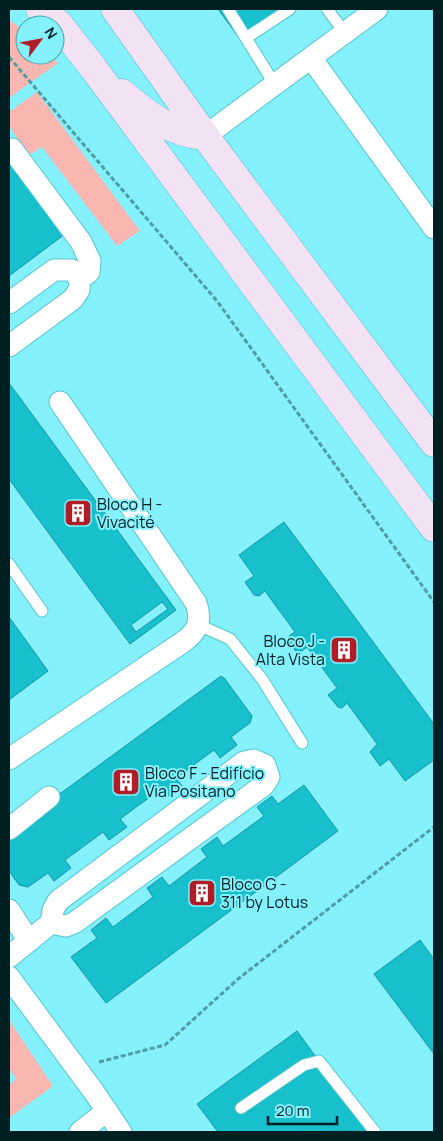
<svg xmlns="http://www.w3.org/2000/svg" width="443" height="1141" font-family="Manrope,sans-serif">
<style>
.green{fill:#fab6b1}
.building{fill:#18c0ce;stroke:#1697a1;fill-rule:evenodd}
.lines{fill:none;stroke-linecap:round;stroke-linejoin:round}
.lane-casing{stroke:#54c4cf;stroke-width:13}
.street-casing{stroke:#54c4cf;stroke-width:23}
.secondary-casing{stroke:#54c4cf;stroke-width:29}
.path{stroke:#4f9ca4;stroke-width:3;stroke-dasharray:5 2.5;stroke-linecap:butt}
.lane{stroke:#fff;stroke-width:11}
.street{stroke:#fff;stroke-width:21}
.secondary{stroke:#f3e1f4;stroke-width:28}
.labels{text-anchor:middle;stroke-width:4;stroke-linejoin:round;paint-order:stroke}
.poi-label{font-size:16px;fill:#001f22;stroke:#84f1fc;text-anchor:start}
</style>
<rect width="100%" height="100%" fill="#84f1fc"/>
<g class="green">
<polygon points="9,20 25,31 25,55 49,55 58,63 9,98"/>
<polygon points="37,92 140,231 117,246 42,147 29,155 9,126 9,112"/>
<polygon points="9,1020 53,1086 9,1118 9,1085 16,1079 9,1069"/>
</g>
<g class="building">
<polygon points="218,9 281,9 240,39"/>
<polygon points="9,150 69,231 9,276"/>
<path d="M9,383L176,610L130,644L9,479ZM162,602L168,609L136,632L131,625Z"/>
<polygon points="284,522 434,724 434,760 405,781 389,759 380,766 370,752 377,744 347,703 342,708 338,707 328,695 337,688 307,647 298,654 288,641 289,636 295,632 265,591 259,596 254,595 245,582 254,576 239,555"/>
<polygon points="9,617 48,671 9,700"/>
<polygon points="221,676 225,679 252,716 250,723 231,737 237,745 220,758 214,750 176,778 182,786 164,799 158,791 120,819 127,827 109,840 103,832 65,860 71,868 54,881 48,873 28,887 19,885 9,871 9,831"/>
<polygon points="304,785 338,831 106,1003 71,957 97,938 91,930 106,918 113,927 153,897 147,888 162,877 169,886 207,857 201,849 217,837 223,846 264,816 257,807 272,796 278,804"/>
<polygon points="420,940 434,959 434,1054 374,974"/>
<polygon points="297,1031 370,1131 218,1132 197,1104"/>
</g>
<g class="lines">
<defs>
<g id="lane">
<polyline points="228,9 275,85"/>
<polyline points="327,9 345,33"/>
<polyline points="246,38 290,9"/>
<polyline points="9,564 42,611"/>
<polyline points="199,625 230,639 262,679 302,743"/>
<polyline points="241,1108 304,1065 319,1061 375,1132"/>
</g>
<g id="street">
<polyline points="311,58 434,228"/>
<polyline points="205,136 377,9"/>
<polyline points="12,149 81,242 90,261 89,272 80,279"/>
<polyline points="9,303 54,270 72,270 80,279 79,290 73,299 9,346"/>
<path d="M9,759L183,642C198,631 202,621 196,603L60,402"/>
<polyline points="9,829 49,797"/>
<polyline points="9,910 29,941"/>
<polyline points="9,957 51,923 53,910 58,901 244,762 254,760 265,765 269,777 264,785 74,923 66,926 51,923"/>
<polyline points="9,977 94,1092 121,1132"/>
<polyline points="80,1132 107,1111"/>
</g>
<g id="secondary">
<polyline points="40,9 58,23 94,69 434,528"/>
<polyline points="115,9 205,136 434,443"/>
<path d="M122,93C147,114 171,134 205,136"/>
</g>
</defs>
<use href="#lane" class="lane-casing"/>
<use href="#street" class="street-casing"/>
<use href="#secondary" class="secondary-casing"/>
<g class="path">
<polyline points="9,57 217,301 434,602"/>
<polyline points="99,1062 165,1045 238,979 434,827"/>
</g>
<use href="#lane" class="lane"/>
<use href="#street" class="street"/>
<use href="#secondary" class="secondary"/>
</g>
<defs>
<symbol id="building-square" viewBox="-11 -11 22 22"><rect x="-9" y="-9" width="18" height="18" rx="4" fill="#af1d28" stroke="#84f1fc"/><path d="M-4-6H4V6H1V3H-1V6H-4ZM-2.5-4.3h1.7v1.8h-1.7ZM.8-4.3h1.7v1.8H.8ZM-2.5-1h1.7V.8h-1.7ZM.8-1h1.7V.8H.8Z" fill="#fff"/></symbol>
</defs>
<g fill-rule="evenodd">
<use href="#building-square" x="62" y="497" width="32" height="32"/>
<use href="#building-square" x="328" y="634" width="32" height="32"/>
<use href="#building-square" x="110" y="766" width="32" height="32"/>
<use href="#building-square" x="186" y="877" width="32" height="32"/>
</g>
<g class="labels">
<g class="poi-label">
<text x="97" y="510">Bloco H -<tspan x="97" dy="18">Vivacité</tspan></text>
<text x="325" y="647" text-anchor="end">Bloco J -<tspan x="325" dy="18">Alta Vista</tspan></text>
<text x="145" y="779">Bloco F - Edifício<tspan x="145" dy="18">Via Positano</tspan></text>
<text x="221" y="890">Bloco G -<tspan x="221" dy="18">311 by Lotus</tspan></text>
</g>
</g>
<rect width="443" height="1141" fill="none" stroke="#001f22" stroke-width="20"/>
<g transform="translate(40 40) rotate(58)"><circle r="24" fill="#84f1fc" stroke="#4f9da5"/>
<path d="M0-4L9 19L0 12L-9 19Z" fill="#af1d28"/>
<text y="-8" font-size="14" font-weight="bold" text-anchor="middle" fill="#001f22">N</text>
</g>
<path d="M268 1116v8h69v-8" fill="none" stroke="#001f22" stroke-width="2.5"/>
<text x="276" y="1116" font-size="15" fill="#001f22" stroke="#84f1fc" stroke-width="4" paint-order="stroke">20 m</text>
</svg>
